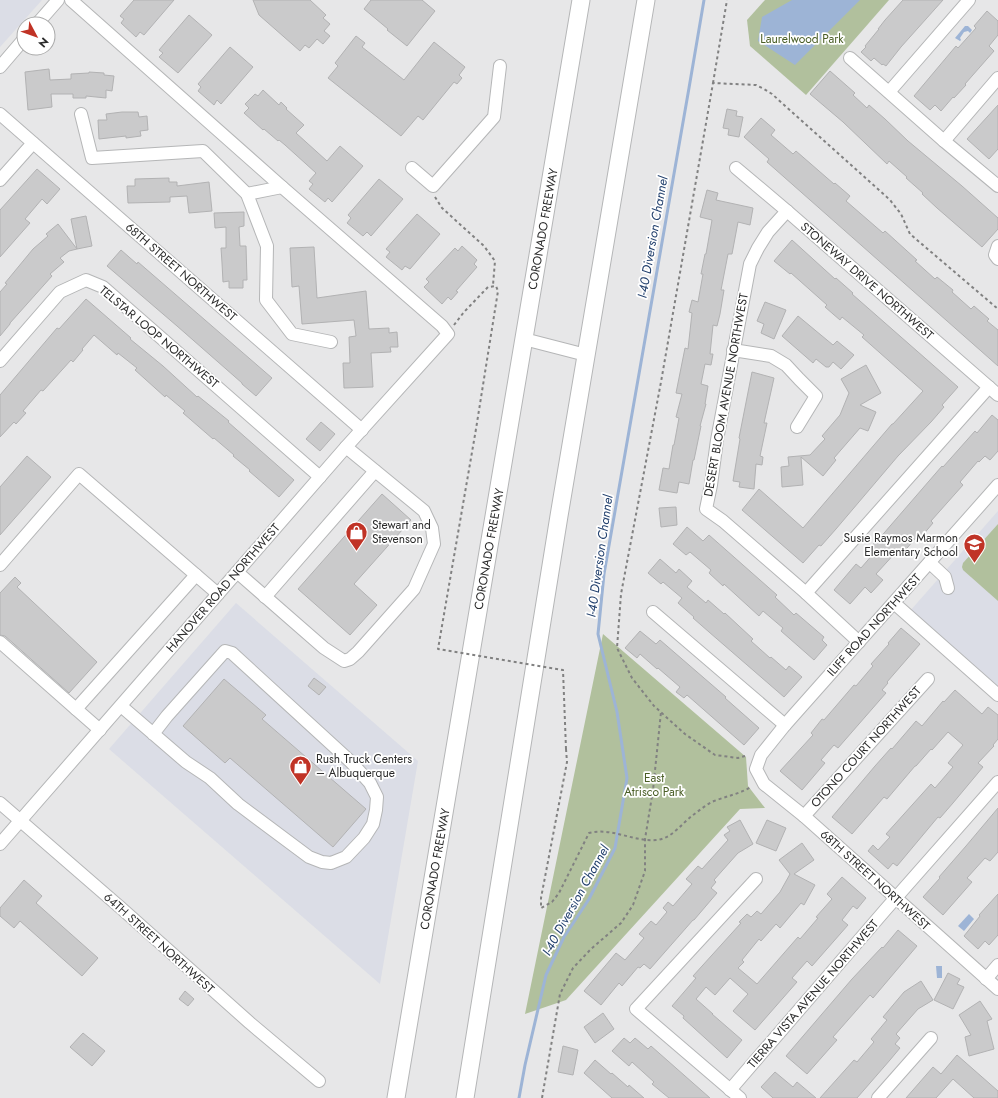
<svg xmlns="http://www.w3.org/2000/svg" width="998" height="1098" font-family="Jost,sans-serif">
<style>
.built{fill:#dbdde6}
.green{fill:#b1c09d}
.water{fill:#9db4d6}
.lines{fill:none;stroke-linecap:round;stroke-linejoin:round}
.stream{stroke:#9db4d6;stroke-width:3}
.building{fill:#cacacb;stroke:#b2b2b3}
.minor-casing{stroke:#b5b6b7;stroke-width:14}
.highway-casing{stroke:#b5b6b7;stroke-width:19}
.path{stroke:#818181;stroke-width:2;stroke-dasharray:3 3;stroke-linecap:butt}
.minor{stroke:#fff;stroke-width:12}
.highway{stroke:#fff;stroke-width:17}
.path-bridge{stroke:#818181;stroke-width:2;stroke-dasharray:3 3;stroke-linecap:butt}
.labels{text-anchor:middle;stroke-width:3.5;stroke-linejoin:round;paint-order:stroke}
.park-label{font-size:12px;fill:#495d25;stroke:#fff}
.street-label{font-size:12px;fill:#2c2c2c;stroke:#fff}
.poi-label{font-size:12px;fill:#2c2c2c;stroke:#fff;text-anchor:start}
.water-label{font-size:13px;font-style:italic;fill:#23416e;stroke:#fff}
</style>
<rect width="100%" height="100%" fill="#e7e7e8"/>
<g class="built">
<polygon points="0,0 42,0 0,47"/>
<polygon points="998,511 998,702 903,619"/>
<polygon points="236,603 418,761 380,984 109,749"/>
</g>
<g class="green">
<polygon points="765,0 889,0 806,95 750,46 747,20"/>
<polygon points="998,524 998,601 963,570 962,567 963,563"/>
<polygon points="603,634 746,757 748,786 765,808 740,809 566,1000 525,1014"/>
</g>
<g class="water">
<polygon points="792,0 860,0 795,65 758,41 762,17"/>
<polygon points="965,26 968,26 972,30 970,33 968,31 964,32 960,38 961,40 960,41 955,38"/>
<polygon points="969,914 974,919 964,931 958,926"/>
<polygon points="936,966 942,966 942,978 937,978"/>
</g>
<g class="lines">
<polyline class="stream" points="519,1098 525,1065 546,975 564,937 589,899 615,848 627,778 617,712 598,634 604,574 689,88 704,0"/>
</g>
<g class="building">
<polygon points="134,0 174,0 144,35 140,32 136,37 121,23 124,19 120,16"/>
<polygon points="253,0 310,0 326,15 323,18 330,24 324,31 330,36 323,44 317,39 309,48 305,45 300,51 259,15"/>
<polygon points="371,0 422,0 435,11 407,46 387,30 388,29 364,9"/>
<polygon points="903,0 943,0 901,47 886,66 883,64 882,65 874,58 871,61 861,52 866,47 865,46 879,29 878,29 885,20"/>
<polygon points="987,11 998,21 998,35 989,46 994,51 965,84 966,85 954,98 953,97 941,111 935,105 930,110 914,96 956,46 958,48 976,28 974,26"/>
<polygon points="189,15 212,35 178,73 159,57 163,53 159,50"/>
<polygon points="356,36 365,43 362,47 404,80 434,42 465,67 459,75 462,78 457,84 454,82 423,120 418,116 401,136 328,78 338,66 335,63"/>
<polygon points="230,47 253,67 221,104 217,100 214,105 198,91 201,87 198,84"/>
<polygon points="49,69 50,80 71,79 71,74 89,73 89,72 104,73 104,75 114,76 112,91 106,90 106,98 86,96 86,98 73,98 73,94 51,94 52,107 28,110 25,72"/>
<polygon points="830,71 855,93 853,95 867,108 869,105 885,119 908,141 962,186 998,218 998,229 982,247 937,208 922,194 923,193 906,178 907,177 889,161 887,164 843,122 810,94"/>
<polygon points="263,90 279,105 281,102 287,108 286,109 304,125 296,133 327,161 340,146 363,166 332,202 328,198 325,202 309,189 313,184 309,181 316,173 285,145 279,140 278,141 264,129 263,130 244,113 249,108 245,104 255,94 258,96"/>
<polygon points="998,105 998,149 989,159 967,139"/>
<polygon points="727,109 737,111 736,116 743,117 739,137 728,135 729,129 723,128"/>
<polygon points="122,112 138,112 139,117 147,116 148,130 140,131 141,136 126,138 126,136 99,139 98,120 107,120 106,114"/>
<polygon points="761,118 775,130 771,135 793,154 796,151 834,184 835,183 850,196 846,201 883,233 885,231 917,260 915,261 935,279 937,277 953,290 952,292 971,309 974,306 989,319 987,321 998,330 998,366 767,162 769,159 744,137"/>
<polygon points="37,169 60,189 47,204 42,199 25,219 30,223 0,257 0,210"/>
<polygon points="169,178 169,182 177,182 177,186 209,182 212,211 189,213 187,196 170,197 170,202 128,203 127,186 135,186 135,179"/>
<polygon points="379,179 403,199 371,236 367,232 363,236 347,223 351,218 348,215"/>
<polygon points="707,190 718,193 716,200 753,208 750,225 738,222 732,254 728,254 721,290 724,290 720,314 717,326 713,325 710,354 713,354 711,365 705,364 701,384 708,386 705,404 706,404 700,426 701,426 694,460 693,460 689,484 679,482 677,493 659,490 663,468 669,469 673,445 674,445 679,418 676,417 682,394 676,393 685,348 688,349 692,313 689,312 692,300 698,302 703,274 701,274 705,254 706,254 712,220 700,217"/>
<polygon points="244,212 244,226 239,227 240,246 246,246 247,280 243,280 243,288 229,288 229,281 223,282 222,263 221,248 226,248 226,227 215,228 214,213"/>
<polygon points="417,214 440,234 410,269 405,266 402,270 386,257 390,252 386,249"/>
<polygon points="86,216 92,246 77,249 71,219"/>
<polygon points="58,224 77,249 69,251 60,258 64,262 50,274 52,276 10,323 10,324 0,336 0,292 7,284 5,283 33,249 48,236 46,234"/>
<polygon points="792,240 835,279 836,278 853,293 852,294 958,387 942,405 944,407 931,422 898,456 836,529 821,546 819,545 803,563 742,510 759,489 803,528 892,424 893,424 923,391 862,337 864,335 842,317 840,320 833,314 825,307 827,305 791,273 790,274 774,261"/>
<polygon points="462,246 477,260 474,264 477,267 456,291 458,292 451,300 448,297 442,304 424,287 429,282 426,279 455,248 458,251"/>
<polygon points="314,247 317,298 366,291 369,329 389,328 389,333 397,332 398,347 390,347 391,352 371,353 373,387 344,388 343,363 350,363 349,337 356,336 354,320 302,324 299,286 292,287 290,248"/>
<polygon points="121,250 137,264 138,262 272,378 256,396 242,384 242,383 177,326 107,266"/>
<polygon points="86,299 131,338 130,339 163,366 197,397 198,396 229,421 228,422 294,480 279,497 249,471 250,470 233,456 234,455 214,438 213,439 183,413 185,411 166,395 165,397 135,370 137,368 118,353 117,355 94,335 82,349 83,350 73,362 71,360 43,391 41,390 23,411 26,413 16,424 14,422 0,437 0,395 57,328 59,329"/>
<polygon points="765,302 786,310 774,339 761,333 764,324 757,321"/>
<polygon points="798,316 833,345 837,341 854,355 841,369 833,362 829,367 826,367 816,359 813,363 782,336"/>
<polygon points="866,365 881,393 860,405 876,412 868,431 860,428 834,458 836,460 823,476 801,457 803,485 782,487 781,467 789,466 788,457 810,455 825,439 822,436 840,415 849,393 841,379"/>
<polygon points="752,372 774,378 764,423 767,423 760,456 763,457 762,465 756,464 754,489 739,487 740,482 733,481 740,439 739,438"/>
<polygon points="992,415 998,420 998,451 990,460 985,456 979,462 978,461 960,482 963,485 931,521 933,523 922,536 919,534 902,554 897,551 876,574 883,580 871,593 865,587 850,604 834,590 856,564 861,568 874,553 869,549 877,540 878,540 942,466 943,467 975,431 977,433"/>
<polygon points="321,422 335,434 320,451 306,439"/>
<polygon points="27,456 51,477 0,535 0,487"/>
<polygon points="382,494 411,520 354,584 377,605 350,635 298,589"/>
<polygon points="676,507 677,525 661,527 659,508"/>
<polygon points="687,527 703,541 709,535 777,595 775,597 794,615 796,613 824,637 822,640 827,645 814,660 781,631 783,628 763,611 759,616 724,584 723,586 709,573 711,570 690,552 686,555 673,544"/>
<polygon points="660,559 676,573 679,569 692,581 687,587 706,603 708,600 724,614 725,613 753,639 751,641 770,658 771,657 786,670 789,666 802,677 784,697 709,632 693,618 694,617 678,603 682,598 663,582 661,584 648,573"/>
<polygon points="15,577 21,583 17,587 97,662 69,693 5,636 0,635 0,593"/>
<polygon points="901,628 920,644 887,682 888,683 882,690 886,693 838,748 834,745 821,760 825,763 802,790 780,771 813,735 811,733 822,719 824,720 854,685 856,686 873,666 871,664 889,644 888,643"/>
<polygon points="640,631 656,644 660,640 726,697 725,698 759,728 744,745 687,695 684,698 676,692 680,687 658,668 657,669 640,654 637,658 625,648"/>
<polygon points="314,678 326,687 319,695 308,686"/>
<polygon points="224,679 266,715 262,719 366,809 333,847 230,758 225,763 183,726"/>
<polygon points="955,690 982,714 988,707 998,715 998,739 993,745 994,746 978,763 983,767 953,803 940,818 938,817 897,866 893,863 888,869 868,851 873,845 878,850 890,837 886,834 931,784 935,788 953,767 948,763 963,745 948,732 932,750 931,749 916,766 915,766 887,799 884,797 852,834 832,817 875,766 891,748 892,749 916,721 922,726 943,701 944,702"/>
<polygon points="998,808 998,852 990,861 985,858 967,878 972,882 943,915 923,897 940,878 939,877 966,846"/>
<polygon points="740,820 753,844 738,853 714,880 716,882 711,888 717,893 694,920 693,920 650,969 644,964 640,968 638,967 622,986 619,983 601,1005 584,991 616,953 625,960 644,938 639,934 651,921 656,925 667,912 663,908 668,902 673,906 692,884 686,879 698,866 702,869 728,840 724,835 730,831 727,827"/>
<polygon points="767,820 786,828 776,851 756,843"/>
<polygon points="802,843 814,860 794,874 815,885 804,905 801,903 780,928 776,924 761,941 759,939 742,960 744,962 738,968 757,984 798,937 800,939 818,918 816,917 832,899 827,894 842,877 866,898 857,909 853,906 842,920 848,925 812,966 807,961 792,978 797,982 755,1030 733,1011 748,994 730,978 715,995 706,987 696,999 713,1014 712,1014 742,1040 727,1058 683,1018 684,1016 672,1006 696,978 693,976 741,923 739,922 747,914 751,917 757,911 761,914 780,892 790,874 779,860"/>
<polygon points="24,880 42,896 36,903 98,958 82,976 20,921 14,928 0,916 0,908"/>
<polygon points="998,894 998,935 989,945 985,941 978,949 964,936 980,916 979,915"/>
<polygon points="898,930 917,946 873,998 870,995 833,1037 837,1040 807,1074 786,1056 852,979 882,947 883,948"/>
<polygon points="948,973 960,979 957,984 964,987 953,1009 934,1000"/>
<polygon points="921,981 933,1000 918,1009 896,1034 900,1038 895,1044 900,1048 890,1060 857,1098 820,1098 854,1060 857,1062 874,1042 871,1039 887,1020 883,1017 904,992"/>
<polygon points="185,991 194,999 188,1006 179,999"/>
<polygon points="980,1001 992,1019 987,1021 994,1049 969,1056 965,1037 971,1035 959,1015"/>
<polygon points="603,1013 614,1029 595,1043 584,1027"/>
<polygon points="83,1033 105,1051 92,1066 70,1047"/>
<polygon points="624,1038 630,1043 635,1038 648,1049 651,1046 710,1098 669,1098 652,1084 654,1082 632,1062 629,1066 612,1051"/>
<polygon points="563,1046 578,1050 573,1075 558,1072"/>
<polygon points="957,1055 998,1091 998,1098 974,1098 953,1079 936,1098 906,1098 933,1067 941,1074"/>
<polygon points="595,1060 611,1074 612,1073 628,1087 629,1085 644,1098 612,1098 584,1073"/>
<polygon points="775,1072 793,1087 797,1082 816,1098 773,1098 761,1087"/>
</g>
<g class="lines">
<defs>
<g id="minor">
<polyline points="37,24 58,0"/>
<polyline points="850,58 944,141 998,186"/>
<polyline points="0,67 24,39"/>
<polyline points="889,92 969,0"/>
<polyline points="0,114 362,430"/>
<polyline points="81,114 92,158 203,151 247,194 267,246 266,300 292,334 331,342"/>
<polyline points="944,141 998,78"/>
<polyline points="412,168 433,186 494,117 500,66"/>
<polyline points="736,168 787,211 998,395"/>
<polyline points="0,180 33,143"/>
<polyline points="247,194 282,187"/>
<polyline points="787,211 768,232 758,248 750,264 717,440 711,485 706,509 723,521 806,593 859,642"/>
<polyline points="998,246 995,255 998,259"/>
<polyline points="524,339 586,355"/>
<polyline points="733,350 771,356 786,365 799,379 816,396 797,427"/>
<polyline points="0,361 60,292 86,280 103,287 320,477"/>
<polyline points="998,485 785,725 761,755 756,769 764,784 804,816 998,989"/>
<polyline points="930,563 945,577 948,588"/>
<polyline points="0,565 79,474 196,575"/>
<polyline points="237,572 324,648 344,661 350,659 358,652 414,589 434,544 432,528 424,511 346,447"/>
<polyline points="806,593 989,387"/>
<polyline points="265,597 375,471"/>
<polyline points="894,603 998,695"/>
<polyline points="653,612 785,725"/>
<polyline points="0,642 76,709"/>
<polyline points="121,706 186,762 210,778 238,804 309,857 322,862 331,863 346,857 364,838 373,824 376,810 377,797 370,783 351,762 232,653 225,651 167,716 153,734"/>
<polyline points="100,730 76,709 196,575 218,594"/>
<polyline points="0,803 121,908 250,1023 319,1081"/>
<polyline points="804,816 928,679"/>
<polyline points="0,844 346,447 448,334 442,326 282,187 71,0"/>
<polyline points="986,979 998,965"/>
<polyline points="730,1090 886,909 998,782"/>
<polyline points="740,1098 636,1009 756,879"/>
<polyline points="878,1098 931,1038"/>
</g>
<g id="highway">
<polyline points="396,1098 581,0"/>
<polyline points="465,1098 559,516 646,0"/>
</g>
</defs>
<use href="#minor" class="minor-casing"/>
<use href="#highway" class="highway-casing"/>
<g class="path">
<polyline points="713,83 727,0"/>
<polyline points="435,197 442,208 484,246 495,261 493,285"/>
<polyline points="454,325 464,312 488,287 496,286 498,291 476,429"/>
<path d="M566,749L567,762L541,898V908L552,902L559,893L589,833C612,827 633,842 656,840C672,839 682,823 693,815C700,810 707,804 714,801C727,796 739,794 751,787"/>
<polyline points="745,756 738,758 715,755 685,734 654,706 632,678 617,648 621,594 661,382 713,83 756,85 764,89 772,94 890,200 901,214 910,234 998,309"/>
<polyline points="542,1098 560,994 573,968 591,949 621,923 633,905 645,871 645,839 653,790 661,712"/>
</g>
<use href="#minor" class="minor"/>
<use href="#highway" class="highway"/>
<polyline class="path-bridge" points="476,429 438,649 563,670 566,749"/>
</g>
<defs>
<symbol id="shop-pin" viewBox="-11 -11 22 30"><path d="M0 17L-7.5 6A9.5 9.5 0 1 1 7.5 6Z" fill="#c03326" stroke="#fff"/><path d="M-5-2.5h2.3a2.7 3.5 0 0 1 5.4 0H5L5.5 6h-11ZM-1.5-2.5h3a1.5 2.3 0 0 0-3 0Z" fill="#fff"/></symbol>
<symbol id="school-pin" viewBox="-11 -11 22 30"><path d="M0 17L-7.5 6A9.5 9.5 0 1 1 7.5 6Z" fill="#c03326" stroke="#fff"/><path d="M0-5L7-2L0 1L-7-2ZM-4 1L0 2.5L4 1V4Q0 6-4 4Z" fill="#fff"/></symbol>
</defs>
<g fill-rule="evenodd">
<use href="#shop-pin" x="344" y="520" width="25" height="34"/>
<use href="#school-pin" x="962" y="532" width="25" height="34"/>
<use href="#shop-pin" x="288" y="754" width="25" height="34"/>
</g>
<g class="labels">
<g class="park-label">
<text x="802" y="43">Laurelwood Park</text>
<text x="654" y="782">East<tspan x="654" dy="14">Atrisco Park</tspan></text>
</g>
<g class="street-label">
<text transform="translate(543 229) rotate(-80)" y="4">CORONADO FREEWAY</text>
<text transform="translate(181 272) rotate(41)" y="4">68TH STREET NORTHWEST</text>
<text transform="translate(867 281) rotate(41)" y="4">STONEWAY DRIVE NORTHWEST</text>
<text transform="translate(159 337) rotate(40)" y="4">TELSTAR LOOP NORTHWEST</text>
<text transform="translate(726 395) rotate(-80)" y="4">DESERT BLOOM AVENUE NORTHWEST</text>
<text transform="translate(489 549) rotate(-80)" y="4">CORONADO FREEWAY</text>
<text transform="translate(223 588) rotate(-49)" y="4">HANOVER ROAD NORTHWEST</text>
<text transform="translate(874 625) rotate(-48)" y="4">ILIFF ROAD NORTHWEST</text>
<text transform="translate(866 747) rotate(-48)" y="4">OTONO COURT NORTHWEST</text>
<text transform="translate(435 869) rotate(-80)" y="4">CORONADO FREEWAY</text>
<text transform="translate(875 880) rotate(42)" y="4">68TH STREET NORTHWEST</text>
<text transform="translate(159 943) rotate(42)" y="4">64TH STREET NORTHWEST</text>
<text transform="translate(813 994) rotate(-49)" y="4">TIERRA VISTA AVENUE NORTHWEST</text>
</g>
<g class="poi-label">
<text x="372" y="529">Stewart and<tspan x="372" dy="14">Stevenson</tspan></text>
<text x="958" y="542" text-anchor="end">Susie Raymos Marmon<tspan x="958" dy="14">Elementary School</tspan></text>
<text x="316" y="763">Rush Truck Centers<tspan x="316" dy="14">– Albuquerque</tspan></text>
</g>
<g class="water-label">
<text transform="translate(652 237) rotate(-80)" y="5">I-40 Diversion Channel</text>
<text transform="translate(599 556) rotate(-82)" y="5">I-40 Diversion Channel</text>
<text transform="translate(575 900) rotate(-61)" y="5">I-40 Diversion Channel</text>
</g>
</g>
<g transform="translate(36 36) rotate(131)"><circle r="19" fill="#ffffff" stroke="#ababab"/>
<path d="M0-3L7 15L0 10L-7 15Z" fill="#c03326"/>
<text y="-6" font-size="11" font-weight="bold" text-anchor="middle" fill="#2c2c2c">N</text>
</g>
</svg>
